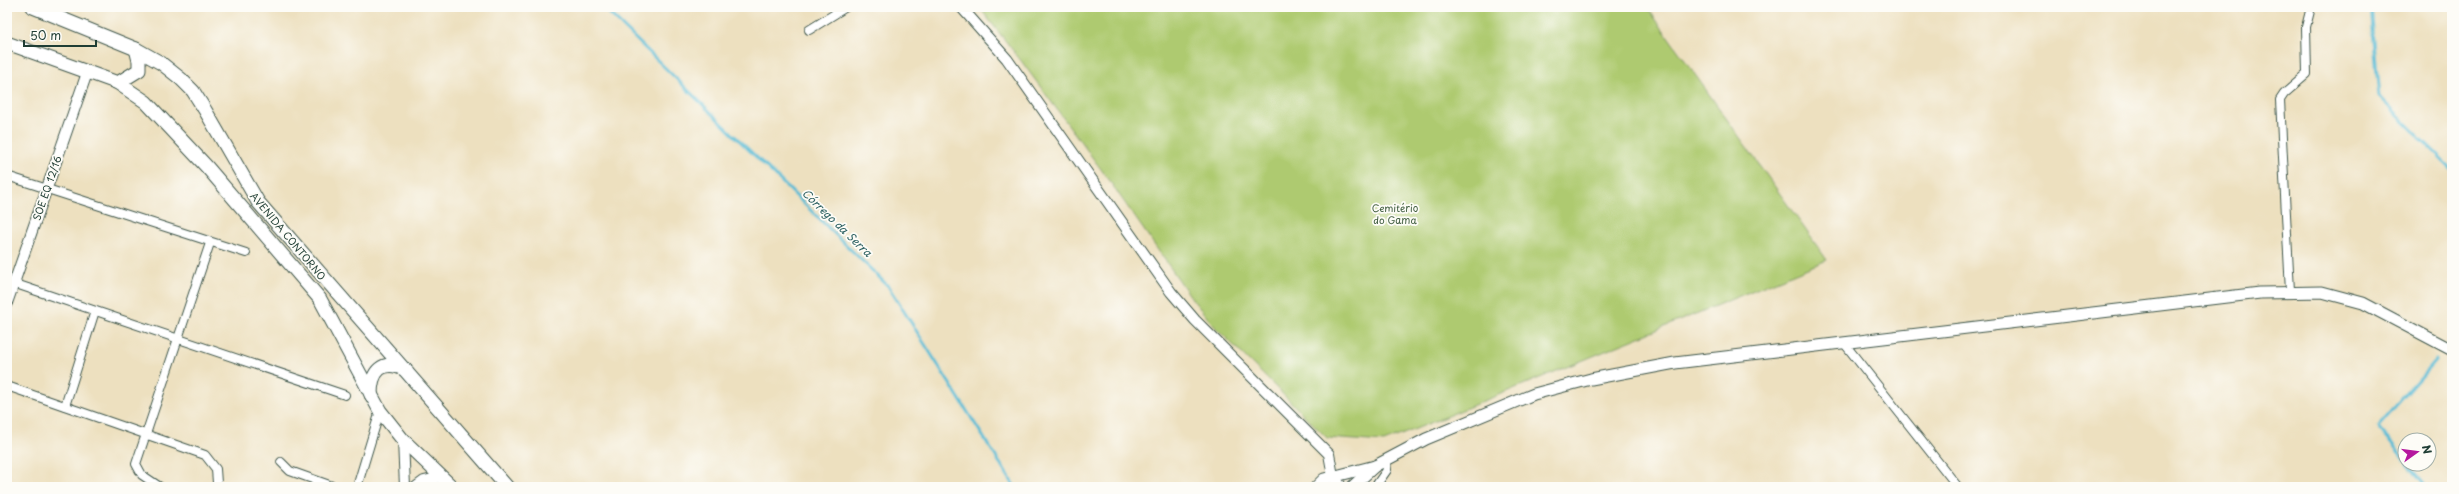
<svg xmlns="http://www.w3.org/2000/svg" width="2459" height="494" font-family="'Playpen Sans',sans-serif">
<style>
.green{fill:#aeca70;stroke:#668452}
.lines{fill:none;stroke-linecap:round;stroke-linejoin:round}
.stream{stroke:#57bbd5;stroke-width:3}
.minor-casing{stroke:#3e5549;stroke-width:10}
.tertiary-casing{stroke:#3e5549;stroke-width:12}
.secondary-casing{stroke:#3e5549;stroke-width:13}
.primary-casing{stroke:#3e5549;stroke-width:15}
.minor{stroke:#fff;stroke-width:8}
.tertiary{stroke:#fff;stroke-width:10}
.secondary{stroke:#fff;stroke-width:11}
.primary{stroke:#fff;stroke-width:13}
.labels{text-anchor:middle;stroke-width:3.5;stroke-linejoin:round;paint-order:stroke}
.street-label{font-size:10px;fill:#1f3d34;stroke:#fdfcf7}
.park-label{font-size:10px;fill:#436043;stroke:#fdfcf7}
.water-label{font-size:11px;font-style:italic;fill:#306364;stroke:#fdfcf7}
</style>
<rect width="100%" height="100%" fill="#fdfcf7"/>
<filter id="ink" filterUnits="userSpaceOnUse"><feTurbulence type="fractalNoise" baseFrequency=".025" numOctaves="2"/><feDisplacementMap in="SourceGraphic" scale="8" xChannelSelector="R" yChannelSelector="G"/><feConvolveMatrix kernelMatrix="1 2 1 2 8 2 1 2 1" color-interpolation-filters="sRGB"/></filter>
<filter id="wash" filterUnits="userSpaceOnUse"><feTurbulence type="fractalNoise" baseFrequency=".012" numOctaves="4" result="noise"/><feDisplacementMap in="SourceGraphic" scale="16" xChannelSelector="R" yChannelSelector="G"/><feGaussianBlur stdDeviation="0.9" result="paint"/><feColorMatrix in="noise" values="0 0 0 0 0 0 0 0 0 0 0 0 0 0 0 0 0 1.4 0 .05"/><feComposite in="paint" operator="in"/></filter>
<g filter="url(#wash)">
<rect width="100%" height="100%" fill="#ede0bf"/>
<polygon class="green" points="979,7 1647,7 1827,260 1384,442 1327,438 1215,327 1193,300 1106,176 1022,62"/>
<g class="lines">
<g class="stream">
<polyline points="603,7 888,286 1015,487"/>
<polyline points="2371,7 2379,97 2452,169"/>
<polyline points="2405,460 2378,426 2436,360"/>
<polyline points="2408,464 2427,487"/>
</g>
</g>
</g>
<g filter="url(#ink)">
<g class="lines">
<defs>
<g id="minor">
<polyline points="809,30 846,7"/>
<polyline points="7,176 246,253"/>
<polyline points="7,281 345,395"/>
<polyline points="2290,291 2280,100 2284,94 2307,74 2306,27 2311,7"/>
<polyline points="1844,343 1958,487"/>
<polyline points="7,386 205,455 216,469 217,483"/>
<polyline points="65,406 95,311"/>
<polyline points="281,462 290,471 335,487"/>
<polyline points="160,487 142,475 136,464 210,243"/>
<polyline points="357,487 380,411"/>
<polyline points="1375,487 1387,470 1386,461"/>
</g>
<g id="tertiary">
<polyline points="961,7 1007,59 1171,292 1195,320 1329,454 1333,476"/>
<polyline points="7,303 87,73"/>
<polyline points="403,440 405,487"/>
<polyline points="416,487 424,481 441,477"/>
</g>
<g id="secondary">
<polyline points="1333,476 1341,487"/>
<polyline points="1316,487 1324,479 1375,466 1426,439 1534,394 1591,379 1675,363 2260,293 2322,292 2363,303 2452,350"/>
<polyline points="1352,487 1375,466"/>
</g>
<g id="primary">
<polyline points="33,7 136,49 161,63 181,79 193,91 205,110 258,202 507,487"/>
<polyline points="7,43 118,83 146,102 207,167 320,299 380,411 403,440 452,487"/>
<polyline points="118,83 139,70 139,61 136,49"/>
<path d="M371,395C371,371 382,358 406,370"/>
</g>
</defs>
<use href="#minor" class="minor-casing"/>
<use href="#tertiary" class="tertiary-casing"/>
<use href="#secondary" class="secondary-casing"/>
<use href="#primary" class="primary-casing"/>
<use href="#minor" class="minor"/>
<use href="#tertiary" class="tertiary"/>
<use href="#secondary" class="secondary"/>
<use href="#primary" class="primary"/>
</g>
</g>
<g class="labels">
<g class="street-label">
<text transform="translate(47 188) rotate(-71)" y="4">SOE EQ 12/16</text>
<text transform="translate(288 236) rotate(50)" y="4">AVENIDA CONTORNO</text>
</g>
<g class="park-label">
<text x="1395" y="212">Cemitério<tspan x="1395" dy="12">do Gama</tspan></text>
</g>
<g class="water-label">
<text transform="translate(837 223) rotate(44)" y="4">Córrego da Serra</text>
</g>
</g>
<rect width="2459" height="494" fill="none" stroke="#fdfcf7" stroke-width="24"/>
<g transform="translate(2417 452) rotate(76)"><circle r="19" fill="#fdfcf7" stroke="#a4b0a9"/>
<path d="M0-3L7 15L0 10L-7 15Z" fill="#b5179e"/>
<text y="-6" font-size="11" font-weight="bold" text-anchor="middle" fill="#1f3d34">N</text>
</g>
<path d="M24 40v6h72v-6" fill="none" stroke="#1f3d34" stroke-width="2"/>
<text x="30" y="40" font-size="12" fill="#1f3d34" stroke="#fdfcf7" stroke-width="3" paint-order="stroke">50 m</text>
</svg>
